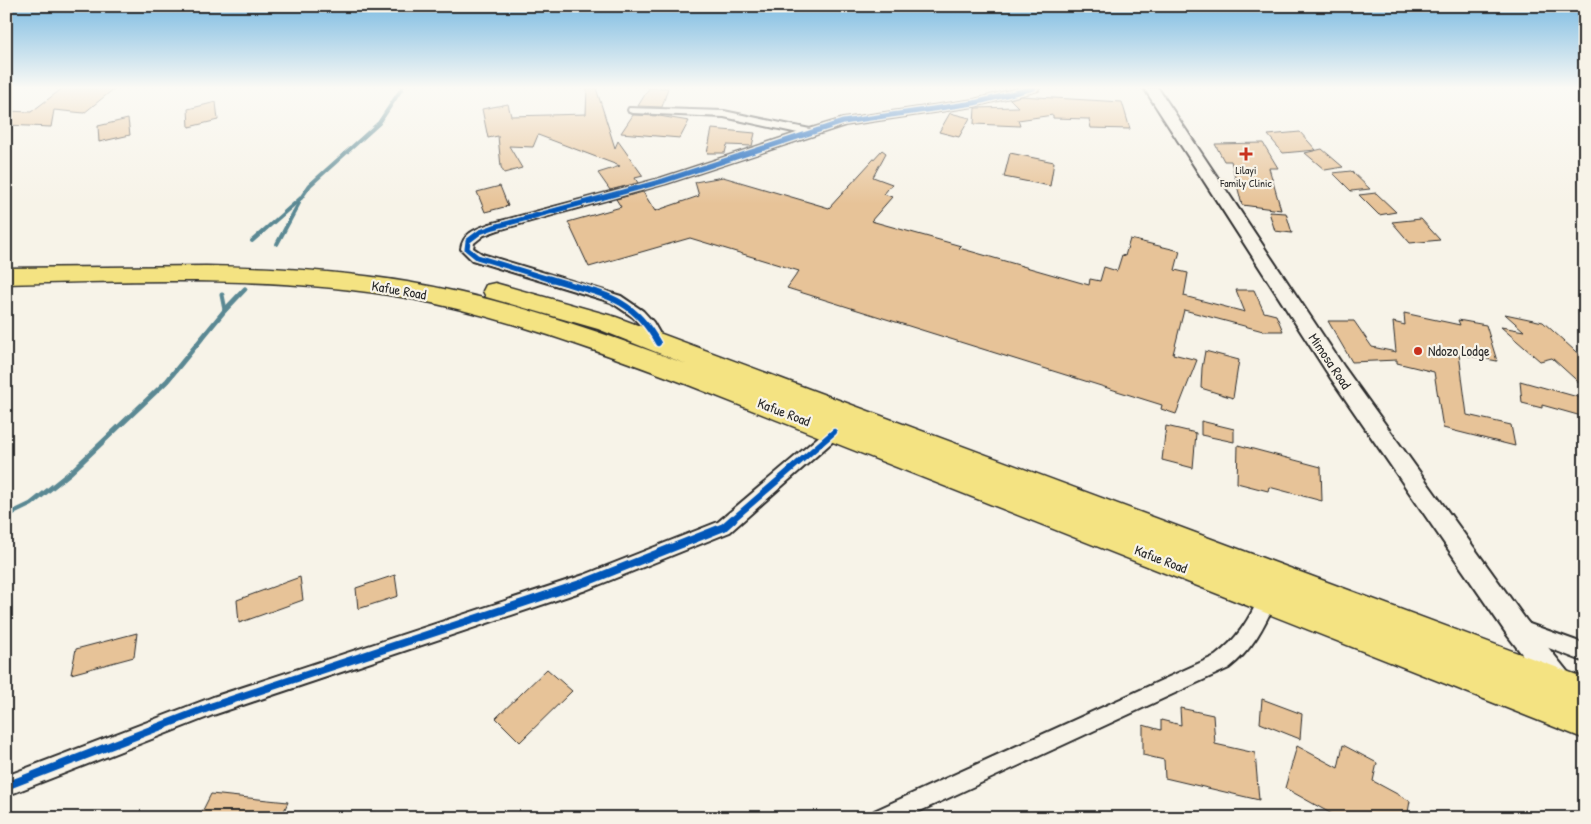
<svg xmlns="http://www.w3.org/2000/svg" width="1591" height="824" font-family="'Patrick Hand',sans-serif">
<style>
.lines{fill:none;stroke-linecap:round;stroke-linejoin:round}
.stream-far1{stroke:#5a8893;stroke-width:4}
.stream{stroke:#5a8893;stroke-width:5}
.building{fill:#e7c398;stroke:#2b2b2b}
.street-casing{stroke:#2b2b2b;stroke-width:4}
.secondary-casing{stroke:#2b2b2b;stroke-width:4}
.highway-casing{stroke:#2b2b2b;stroke-width:3}
.street{fill:#f7f3e8;fill-rule:evenodd}
.secondary{fill:#f7f3e8;fill-rule:evenodd}
.highway{fill:#f4e382;fill-rule:evenodd}
.cycleway-far2-casing{stroke:#f7f3e8;stroke-width:8}
.cycleway-far1-casing{stroke:#f7f3e8;stroke-width:9}
.cycleway-casing{stroke:#f7f3e8;stroke-width:11}
.cycleway-far2{stroke:#0057b8;stroke-width:5}
.cycleway-far1{stroke:#0057b8;stroke-width:6}
.cycleway{stroke:#0057b8;stroke-width:8}
.poi-dot{fill:#c8321e;stroke:#f7f3e8;stroke-width:2}
.labels{text-anchor:middle;stroke-width:4.5;stroke-linejoin:round;paint-order:stroke}
.far-poi-label{font-size:11px;fill:#2b2b2b;stroke:#f7f3e8}
.street-label{font-size:14px;fill:#2b2b2b;stroke:#f7f3e8}
.poi-label{font-size:14px;fill:#2b2b2b;stroke:#f7f3e8;text-anchor:start}
</style>
<rect width="100%" height="100%" fill="#f7f3e8"/>
<filter id="ink" filterUnits="userSpaceOnUse"><feTurbulence type="fractalNoise" baseFrequency=".02" numOctaves="2"/><feDisplacementMap in="SourceGraphic" scale="10" xChannelSelector="R" yChannelSelector="G"/><feConvolveMatrix kernelMatrix="1 2 1 2 8 2 1 2 1" color-interpolation-filters="sRGB"/></filter>
<g filter="url(#ink)">
<g class="lines">
<g class="stream-far1">
<polyline points="252,241 301,198 310,185 379,123 402,88"/>
<polyline points="277,244 299,203"/>
</g>
<g class="stream">
<polyline points="225,310 245,289"/>
<polyline points="6,516 31,504 71,472 167,381 225,310 222,295"/>
</g>
</g>
<g class="building">
<polygon points="63,88 115,88 84,113 54,110 51,127 6,125 6,111 31,112"/>
<polygon points="587,88 596,88 615,148 618,141 643,176 635,178 638,183 610,190 598,173 620,166 538,135 533,147 509,146 522,168 504,173 501,167 498,136 488,138 482,109 508,104 511,116 586,114"/>
<polygon points="649,88 668,88 662,107 638,106"/>
<polygon points="1020,96 1122,102 1130,129 1091,128 1089,119 1053,118 1053,115 1018,120 1020,126 974,124 975,108 1018,107 1010,99"/>
<polygon points="216,102 218,120 189,127 188,109"/>
<polygon points="950,113 970,118 959,137 939,132"/>
<polygon points="633,115 659,116 689,121 680,138 621,133"/>
<polygon points="128,119 130,135 99,142 98,126"/>
<polygon points="712,129 755,133 752,146 727,145 725,153 707,153"/>
<polygon points="1300,132 1316,150 1283,153 1268,135"/>
<polygon points="1263,143 1278,168 1269,168 1281,210 1242,205 1231,161 1224,161 1215,144"/>
<polygon points="1322,149 1343,167 1325,170 1305,153"/>
<polygon points="882,150 886,153 873,177 892,184 884,194 892,197 871,221 961,246 959,248 1089,285 1090,279 1100,281 1104,267 1117,271 1122,255 1125,256 1130,239 1180,251 1175,270 1188,273 1184,296 1245,312 1236,290 1254,290 1264,312 1276,315 1283,331 1263,331 1184,310 1173,354 1197,360 1176,414 1161,409 1162,405 787,288 799,271 690,238 589,267 568,222 621,207 616,199 643,192 655,211 699,196 695,182 723,177 829,208"/>
<polygon points="1010,153 1054,162 1050,186 1004,177"/>
<polygon points="1351,171 1370,189 1351,191 1333,173"/>
<polygon points="500,186 508,206 485,212 477,192"/>
<polygon points="1376,193 1396,212 1379,215 1359,195"/>
<polygon points="1269,212 1286,213 1292,233 1275,231"/>
<polygon points="1421,219 1440,240 1410,243 1392,222"/>
<polygon points="1404,313 1460,325 1458,320 1486,325 1497,361 1459,354 1467,415 1511,425 1515,446 1443,428 1434,372 1397,363 1397,360 1352,362 1328,321 1354,321 1372,347 1396,352 1393,322 1405,325"/>
<polygon points="1505,314 1543,322 1585,360 1585,388 1552,358 1540,361 1501,327 1524,331"/>
<polygon points="1205,351 1239,360 1233,398 1201,388 1202,368"/>
<polygon points="1520,381 1585,399 1585,417 1542,405 1542,408 1522,403"/>
<polygon points="1201,421 1234,429 1234,442 1201,435"/>
<polygon points="1166,426 1196,433 1193,468 1162,460"/>
<polygon points="1238,445 1321,467 1322,501 1269,487 1268,491 1237,483"/>
<polygon points="395,575 398,596 358,609 356,588"/>
<polygon points="300,577 303,600 239,623 237,600"/>
<polygon points="137,633 134,657 71,674 76,649"/>
<polygon points="547,669 572,691 520,742 496,718"/>
<polygon points="1262,699 1302,714 1300,739 1260,723"/>
<polygon points="1180,708 1213,715 1215,744 1255,753 1259,800 1165,778 1164,760 1143,755 1143,725 1161,730 1161,720 1181,725"/>
<polygon points="1343,745 1377,763 1373,781 1410,801 1407,818 1339,818 1285,788 1297,746 1338,768"/>
<polygon points="211,794 268,800 288,802 281,818 199,818"/>
</g>
<g class="lines">
<defs>
<g id="street">
<path d="M1021,88H1039L1038,90L974,106L845,125L667,183L498,230L484,235L474,243L473,248L482,254L621,296L643,311L653,322L665,343L663,347H653L643,328L633,317L611,302L472,260L461,249C463,233 476,229 490,224L659,179L798,133L724,117L633,113L629,112L628,110L629,108L724,111L810,129L843,119L974,100Z"/>
<polygon points="834,426 839,428 842,432 839,436 730,532 586,590 213,715 6,796 6,776 213,697 584,575 718,522 829,428"/>
<path d="M1267,592L1273,594L1276,600C1264,627 1252,650 1229,668L905,818H871L874,811L1215,656C1238,639 1249,619 1261,594Z"/>
<polygon points="1521,621 1585,644 1585,662 1515,635 1512,629 1515,623"/>
</g>
<polygon id="secondary" points="1144,88 1158,88 1344,367 1526,620 1571,676 1575,685 1571,694 1562,698 1553,694 1508,636 1330,377"/>
<path id="highway" d="M206,266C273,267 340,271 407,282C503,298 595,330 686,364L598,329L486,297L483,291L486,285L495,283L616,317L1585,678V739L686,384C595,350 503,316 407,298C275,275 140,281 6,284V268Z"/>
</defs>
<use href="#street" class="street-casing"/>
<use href="#secondary" class="secondary-casing"/>
<use href="#highway" class="highway-casing"/>
<use href="#street" class="street"/>
<use href="#secondary" class="secondary"/>
<use href="#highway" class="highway"/>
<defs>
<polyline id="cycleway-far2" points="552,280 477,257 467,249 468,241 480,232 494,227 663,181 843,122 974,103 1034,88"/>
<g id="cycleway-far1">
<path d="M548,278C598,294 631,294 658,343"/>
<polyline points="731,521 834,432"/>
</g>
<polyline id="cycleway" points="6,786 213,706 586,582 724,527 733,519"/>
</defs>
<use href="#cycleway-far2" class="cycleway-far2-casing"/>
<use href="#cycleway-far1" class="cycleway-far1-casing"/>
<use href="#cycleway" class="cycleway-casing"/>
<use href="#cycleway-far2" class="cycleway-far2"/>
<use href="#cycleway-far1" class="cycleway-far1"/>
<use href="#cycleway" class="cycleway"/>
</g>
</g>
<linearGradient id="sky" x2="0" y2="1"><stop stop-color="#7cbbe2"/><stop offset="0.43" stop-color="#fbfaf5"/><stop offset="1" stop-color="#fbfaf5" stop-opacity="0"/></linearGradient>
<rect width="1591" height="204" fill="url(#sky)"/>
<g class="poi-dot">
<path d="M1243.5 146.5h5v5h5v5h-5v5h-5v-5h-5v-5h5z"/>
<circle cx="1418" cy="351" r="5"/>
</g>
<g class="labels">
<g class="far-poi-label">
<text x="1246" y="174">Lilayi<tspan x="1246" dy="13">Family Clinic</tspan></text>
</g>
<g class="street-label">
<text transform="translate(399 290) rotate(10)" y="5">Kafue Road</text>
<text transform="translate(1330 361) rotate(56)" y="5">Mimosa Road</text>
<text transform="translate(784 412) rotate(21)" y="5">Kafue Road</text>
<text transform="translate(1161 559) rotate(21)" y="5">Kafue Road</text>
</g>
<g class="poi-label">
<text x="1428" y="356">Ndozo Lodge</text>
</g>
</g>
<rect width="1591" height="824" fill="none" stroke="#f7f3e8" stroke-width="25"/>
<rect x="12" y="12" width="1566" height="799" fill="none" stroke="#2b2b2b" stroke-width="2" filter="url(#ink)"/>
</svg>
